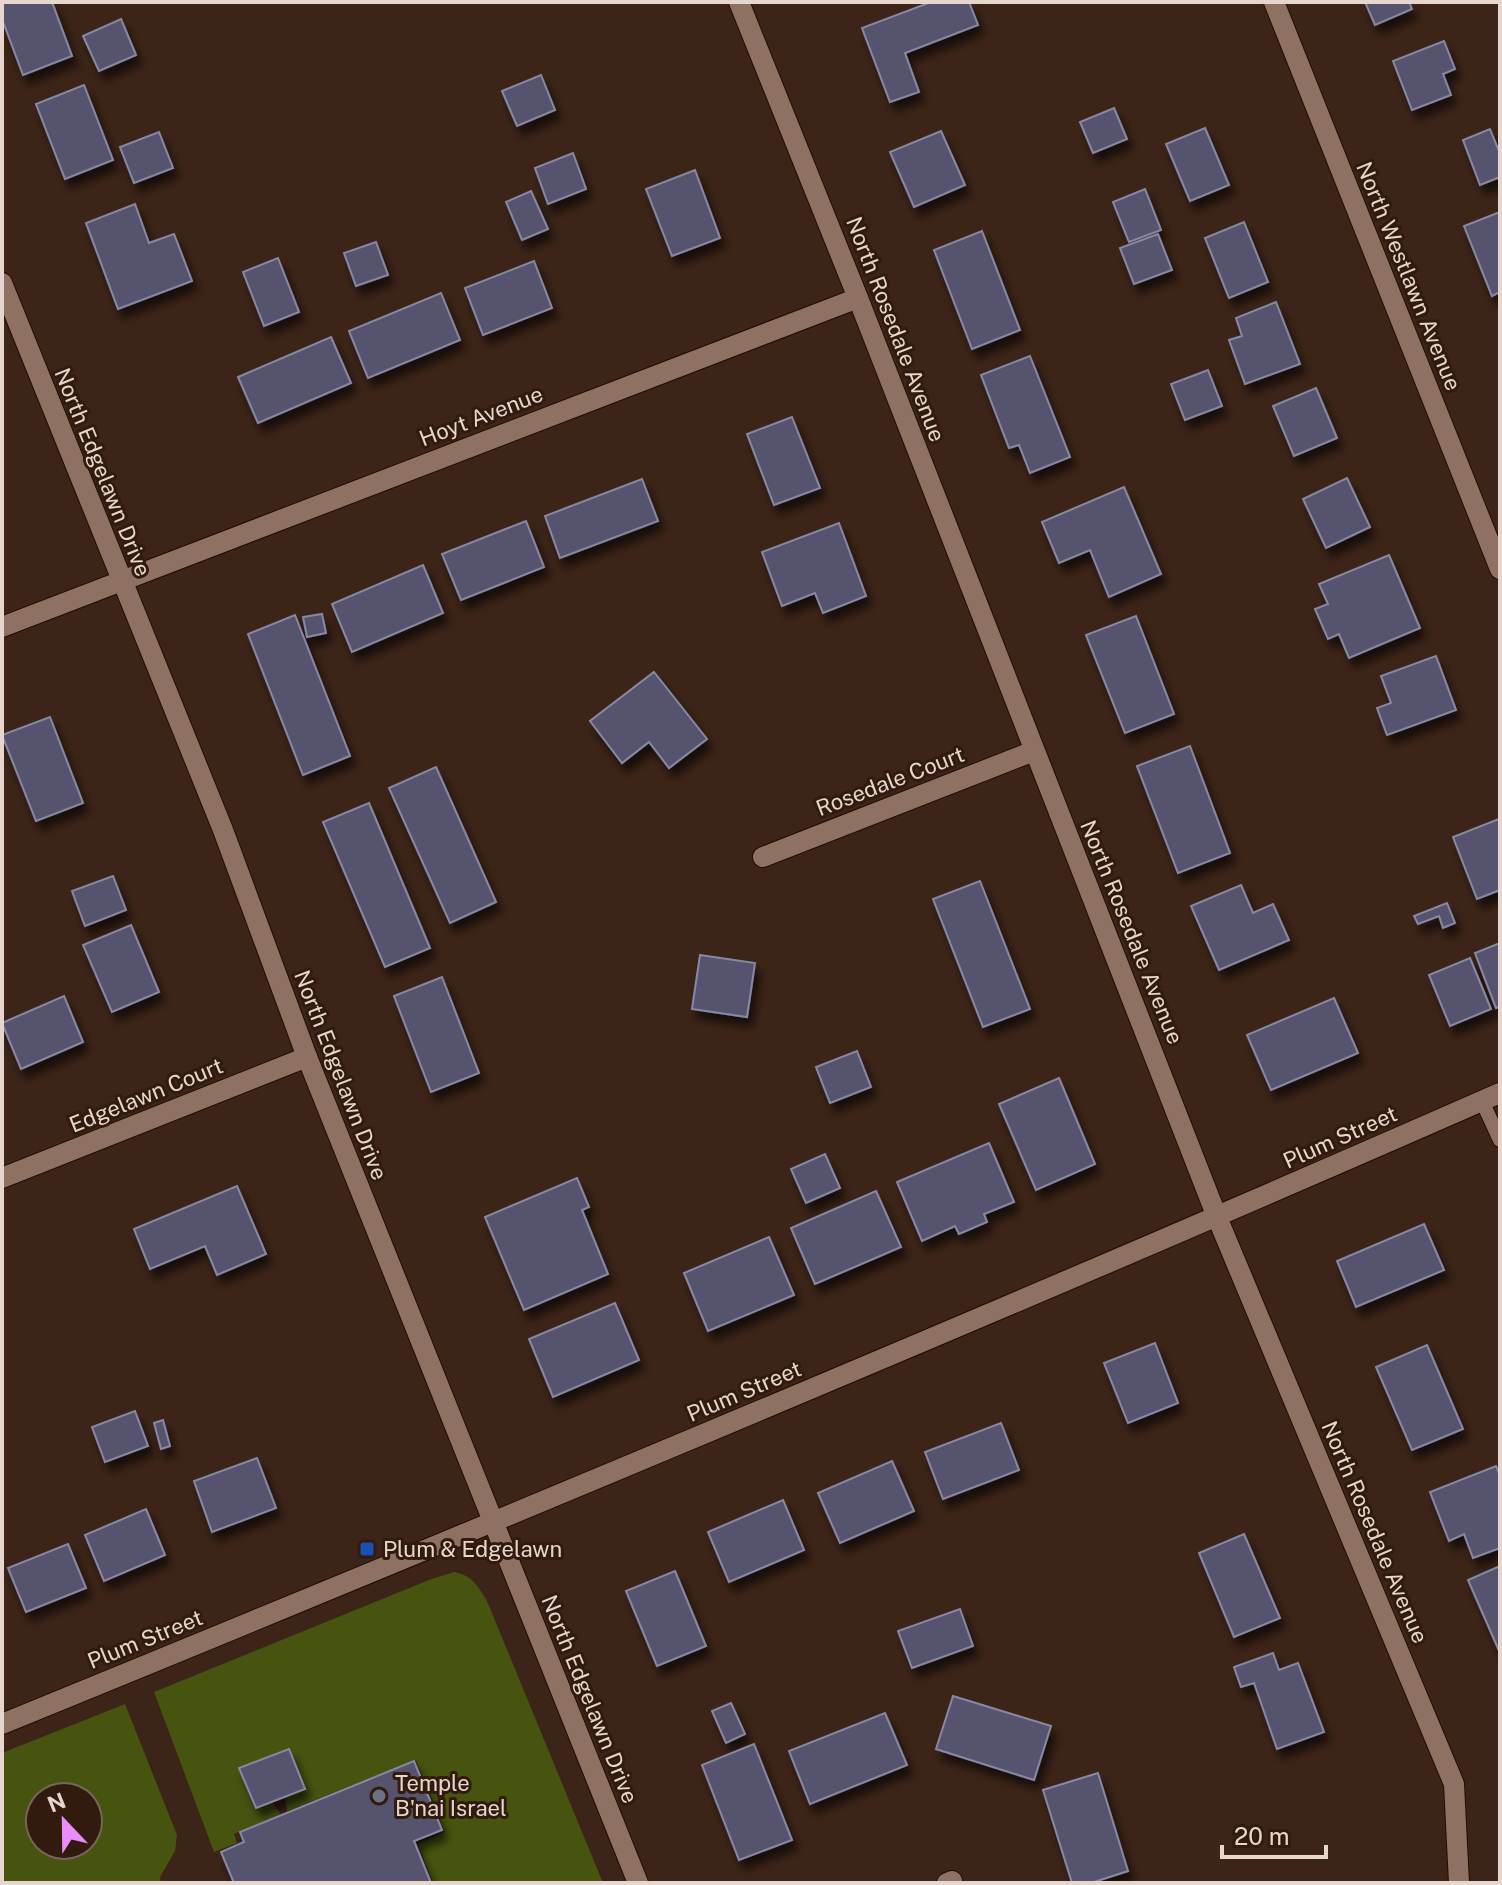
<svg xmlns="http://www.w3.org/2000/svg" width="1502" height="1885" font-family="'Public Sans',sans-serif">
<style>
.green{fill:#465410;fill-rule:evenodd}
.building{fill:#54536d;stroke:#8888a4;stroke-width:2;filter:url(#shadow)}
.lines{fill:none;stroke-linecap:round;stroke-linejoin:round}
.service-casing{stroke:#220c03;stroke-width:16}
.minor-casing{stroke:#220c03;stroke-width:22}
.tertiary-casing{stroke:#220c03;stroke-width:22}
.service{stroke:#8e7163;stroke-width:14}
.minor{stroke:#8e7163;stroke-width:20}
.tertiary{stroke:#8e7163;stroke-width:20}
.transit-dot{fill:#1a4fb4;stroke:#311a0e;stroke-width:3}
.worship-dot{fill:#6b7280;stroke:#311a0e;stroke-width:3}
.labels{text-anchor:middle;stroke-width:6;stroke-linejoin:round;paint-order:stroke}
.street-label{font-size:22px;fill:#e6d6ce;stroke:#311a0e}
.poi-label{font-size:22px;fill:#e6d6ce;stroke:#311a0e;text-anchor:start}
</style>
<defs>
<filter id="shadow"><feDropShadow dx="5" dy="9" stdDeviation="4" flood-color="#0009"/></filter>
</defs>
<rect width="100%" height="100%" fill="#3c2418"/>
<g class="green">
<path d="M454,1572C472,1575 478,1586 487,1601L603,1883H433L418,1844L445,1832L416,1760L287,1811L285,1798L306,1790L289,1748L239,1769L255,1810L273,1803L281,1814L234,1834L237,1843L214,1852L154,1692L429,1580Z"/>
<path d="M125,1704L177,1835L175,1851L160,1877L161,1883H2V1753ZM40,1797H88V1845H40Z"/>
</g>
<g class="building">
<polygon points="2,2 52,2 72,56 23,75 2,19"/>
<polygon points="931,2 969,2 978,25 905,53 919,92 890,102 862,28"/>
<polygon points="1365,2 1409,2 1412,9 1375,25"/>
<polygon points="121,19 136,55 99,71 83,36"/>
<polygon points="1444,41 1455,69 1443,74 1451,95 1412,110 1393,61"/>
<polygon points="541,75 555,110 517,126 502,91"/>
<polygon points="84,85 113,160 65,179 36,104"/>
<polygon points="1114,108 1127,139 1093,153 1080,122"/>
<polygon points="1205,128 1229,185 1190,201 1166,144"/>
<polygon points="1490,129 1500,154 1500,177 1480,185 1463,140"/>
<polygon points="941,131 965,185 914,207 890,152"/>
<polygon points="159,132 173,168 134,183 120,147"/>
<polygon points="573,153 586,189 548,204 535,168"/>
<polygon points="695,170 720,238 672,256 646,189"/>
<polygon points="1145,189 1161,230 1129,242 1113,202"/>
<polygon points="531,191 548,229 522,240 506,202"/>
<polygon points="135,204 149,243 174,234 192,281 118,309 86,223"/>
<polygon points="1500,212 1500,292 1492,296 1464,226"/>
<polygon points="1244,222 1268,282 1229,298 1205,238"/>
<polygon points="982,231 1020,330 972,349 934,250"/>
<polygon points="1158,234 1172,270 1134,284 1120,248"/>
<polygon points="376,242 388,275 356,286 344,253"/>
<polygon points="278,258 299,312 264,326 243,272"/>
<polygon points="534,261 552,308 483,335 465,288"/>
<polygon points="441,293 460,340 368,378 349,331"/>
<polygon points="1276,302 1300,364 1245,384 1229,340 1242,336 1236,318"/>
<polygon points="331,337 351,383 258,423 238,377"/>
<polygon points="1030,356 1070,457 1030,473 1019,445 1009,448 981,375"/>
<polygon points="1208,370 1222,406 1185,420 1171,384"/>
<polygon points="1316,388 1337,438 1294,456 1273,406"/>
<polygon points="792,417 820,488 774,505 747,434"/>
<polygon points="1347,478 1370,527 1326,548 1303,499"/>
<polygon points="642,479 658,521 560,558 545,516"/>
<polygon points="1124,487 1161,574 1109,597 1090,550 1059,563 1042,522"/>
<polygon points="526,521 544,567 461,600 442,554"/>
<polygon points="839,523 866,596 823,613 815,593 782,606 762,552"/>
<polygon points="1389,555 1420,628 1349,658 1339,634 1328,639 1315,609 1328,604 1319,584"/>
<polygon points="423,565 443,613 352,652 332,604"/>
<polygon points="322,614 326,633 307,637 303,617"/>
<polygon points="295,615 350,756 303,775 248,634"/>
<polygon points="1136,616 1174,714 1125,733 1086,635"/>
<polygon points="1436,656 1456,710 1387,735 1377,708 1391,703 1381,676"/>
<polygon points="654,672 707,739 669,768 649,742 622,763 590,721"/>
<polygon points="50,717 83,803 36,821 2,735"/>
<polygon points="1190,746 1230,853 1178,873 1137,766"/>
<polygon points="436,767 496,902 450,923 389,788"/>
<polygon points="369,803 430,948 385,967 323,822"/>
<polygon points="1499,819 1500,890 1477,899 1453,837"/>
<polygon points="113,876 126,910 85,926 72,891"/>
<polygon points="980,881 1030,1009 983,1027 933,899"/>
<polygon points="1241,885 1253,913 1273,904 1289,940 1219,970 1191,906"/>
<polygon points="1447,903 1455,923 1443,928 1439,916 1418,924 1414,916"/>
<polygon points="131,925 159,992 112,1012 83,945"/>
<polygon points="1500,943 1500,1006 1496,1008 1475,953"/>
<polygon points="700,955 755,963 747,1017 692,1009"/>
<polygon points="1470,958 1491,1009 1450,1026 1429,975"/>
<polygon points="442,977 479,1073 431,1092 394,996"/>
<polygon points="64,996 83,1042 21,1069 2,1023"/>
<polygon points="1334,998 1358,1053 1271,1090 1247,1035"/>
<polygon points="857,1051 871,1087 830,1103 816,1067"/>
<polygon points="1059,1078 1095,1164 1036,1190 999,1104"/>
<polygon points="989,1143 1014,1202 984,1214 987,1222 959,1234 955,1226 922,1241 897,1182"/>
<polygon points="825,1154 840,1188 806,1203 791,1169"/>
<polygon points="577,1178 589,1207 582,1210 608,1274 524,1310 485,1217"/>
<polygon points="237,1186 266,1254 217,1275 205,1246 150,1269 134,1229"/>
<polygon points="876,1191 901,1247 815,1284 791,1228"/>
<polygon points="1424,1224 1444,1270 1356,1307 1337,1261"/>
<polygon points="769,1237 794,1295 708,1331 684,1273"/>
<polygon points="615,1303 639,1360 553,1397 529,1339"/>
<polygon points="1155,1343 1178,1403 1128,1423 1104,1363"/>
<polygon points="1427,1345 1463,1429 1412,1450 1376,1367"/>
<polygon points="135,1411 148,1446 105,1462 92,1427"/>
<polygon points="163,1420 170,1446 161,1449 154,1423"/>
<polygon points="1001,1423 1019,1470 943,1499 925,1452"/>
<polygon points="257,1458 276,1508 212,1532 194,1481"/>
<polygon points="892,1461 914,1511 840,1543 818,1493"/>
<polygon points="1496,1466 1500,1476 1500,1548 1473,1558 1464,1534 1449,1541 1430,1492"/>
<polygon points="783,1500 804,1550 729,1582 708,1532"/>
<polygon points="146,1509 165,1555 104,1581 85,1535"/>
<polygon points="1244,1534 1280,1618 1234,1637 1199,1553"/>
<polygon points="68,1544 86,1588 26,1612 8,1568"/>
<polygon points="1500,1566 1500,1653 1468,1580"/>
<polygon points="675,1571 706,1646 657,1666 626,1591"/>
<polygon points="960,1609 973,1646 912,1668 898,1631"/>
<polygon points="1273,1653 1279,1670 1298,1663 1324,1732 1277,1749 1254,1683 1241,1687 1234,1667"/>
<polygon points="953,1696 1051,1726 1034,1780 936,1749"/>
<polygon points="731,1703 745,1734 726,1743 712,1711"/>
<polygon points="885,1713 907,1765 810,1804 789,1751"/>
<polygon points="754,1744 792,1840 739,1860 702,1765"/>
<polygon points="289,1749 305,1789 256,1808 239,1768"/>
<polygon points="414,1761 442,1830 414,1841 431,1883 234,1883 221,1852 244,1842 240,1832"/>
<polygon points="1098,1773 1128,1871 1091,1883 1072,1883 1043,1790"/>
</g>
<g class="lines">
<defs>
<polyline id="service" points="1482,1101 1500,1140"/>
<g id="minor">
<polyline points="739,2 858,298 1217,1217 1454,1784 1459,1883"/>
<polyline points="1274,2 1500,569"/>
<polyline points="2,627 858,298"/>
<polyline points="763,857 1034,751"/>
<polyline points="2,1178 307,1057"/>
<path d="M2,1724C504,1519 1004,1311 1500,1093"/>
<polyline points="947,1883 952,1881"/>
</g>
<polyline id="tertiary" points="2,283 223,830 307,1057 638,1883"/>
</defs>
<use href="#service" class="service-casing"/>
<use href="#minor" class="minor-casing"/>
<use href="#tertiary" class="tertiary-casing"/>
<use href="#service" class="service"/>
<use href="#minor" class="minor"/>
<use href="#tertiary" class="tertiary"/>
</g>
<rect class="transit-dot" x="359" y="1541" width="16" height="16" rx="4"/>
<circle class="worship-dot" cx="379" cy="1796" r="8"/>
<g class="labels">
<g class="street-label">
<text transform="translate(1409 276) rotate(68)" y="8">North Westlawn Avenue</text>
<text transform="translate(896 329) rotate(69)" y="8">North Rosedale Avenue</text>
<text transform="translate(481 416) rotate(-21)" y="8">Hoyt Avenue</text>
<text transform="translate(103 472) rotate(68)" y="8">North Edgelawn Drive</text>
<text transform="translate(890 781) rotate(-21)" y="8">Rosedale Court</text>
<text transform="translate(1132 932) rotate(68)" y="8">North Rosedale Avenue</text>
<text transform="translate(341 1075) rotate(69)" y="8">North Edgelawn Drive</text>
<text transform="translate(146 1095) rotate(-22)" y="8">Edgelawn Court</text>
<text transform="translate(1340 1137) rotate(-24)" y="8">Plum Street</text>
<text transform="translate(744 1391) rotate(-23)" y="8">Plum Street</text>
<text transform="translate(1375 1532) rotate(67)" y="8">North Rosedale Avenue</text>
<text transform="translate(145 1639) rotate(-22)" y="8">Plum Street</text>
<text transform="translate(590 1699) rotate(68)" y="8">North Edgelawn Drive</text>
</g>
<g class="poi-label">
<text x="383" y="1557">Plum &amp; Edgelawn</text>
<text x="395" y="1791">Temple<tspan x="395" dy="25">B'nai Israel</tspan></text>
</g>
</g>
<rect width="1502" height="1885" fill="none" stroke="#e6d6ce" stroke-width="8"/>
<g transform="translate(64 1821) rotate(338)"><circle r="38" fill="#311a0e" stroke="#79655b" stroke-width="2"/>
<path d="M0-6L14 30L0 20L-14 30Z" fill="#e98dfd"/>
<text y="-12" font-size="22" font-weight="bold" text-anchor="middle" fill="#e6d6ce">N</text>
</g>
<path d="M1222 1845v12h104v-12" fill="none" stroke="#e6d6ce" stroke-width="4"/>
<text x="1234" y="1845" font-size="24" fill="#e6d6ce" stroke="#311a0e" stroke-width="6" paint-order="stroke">20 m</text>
</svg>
